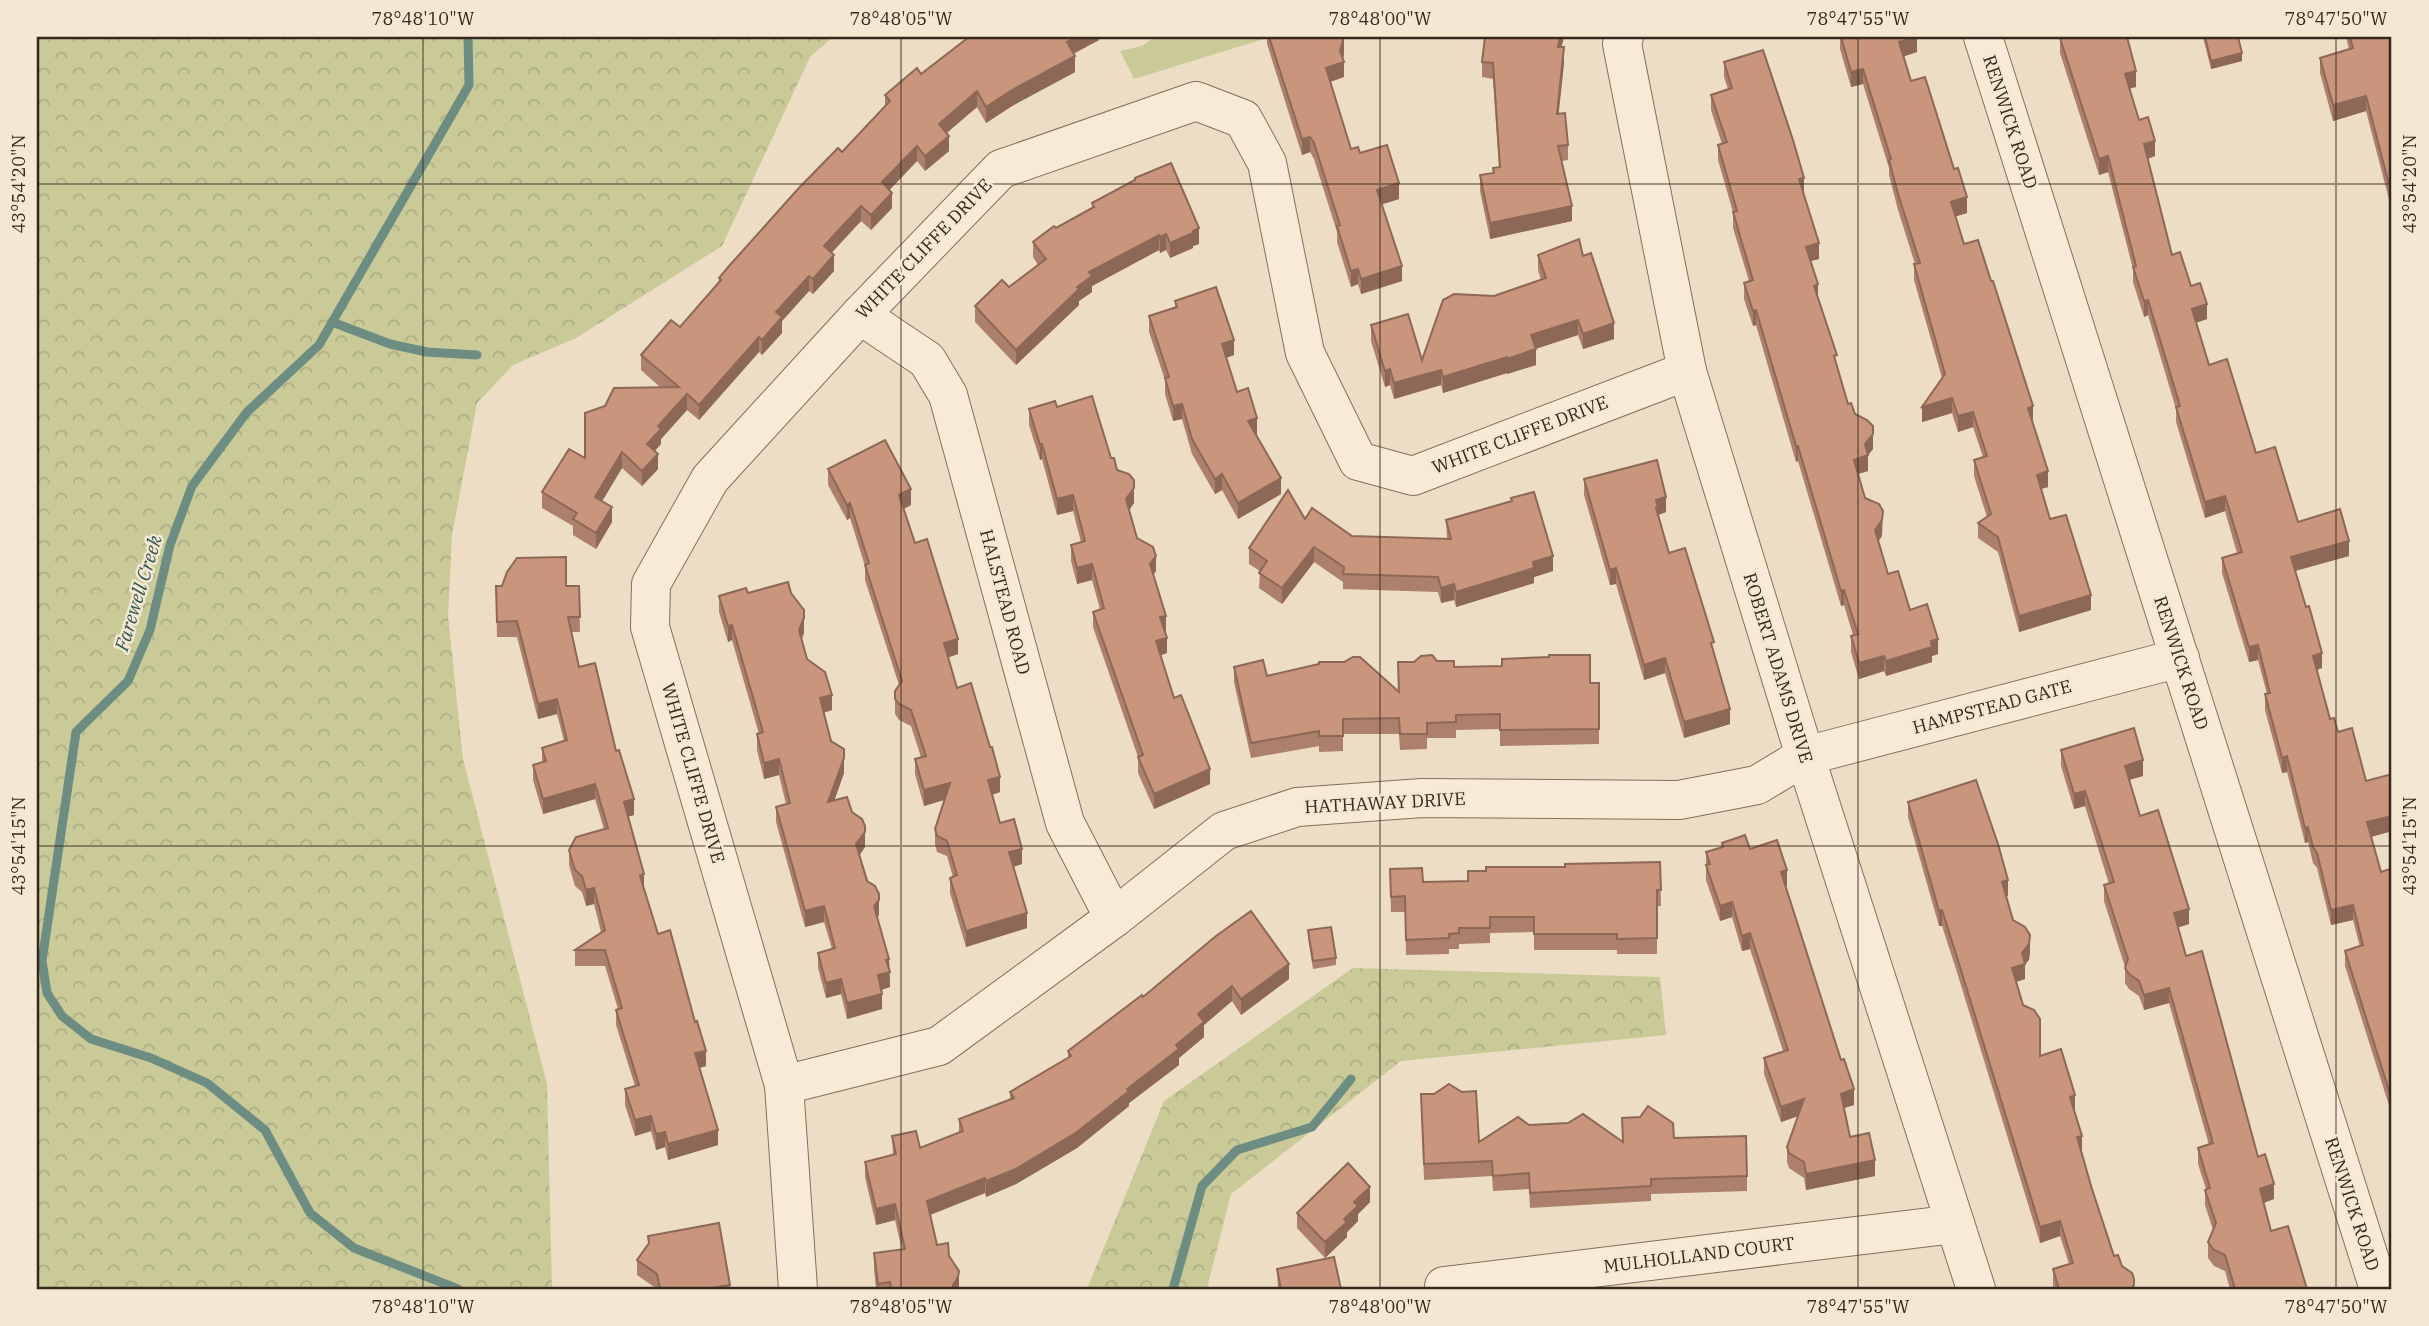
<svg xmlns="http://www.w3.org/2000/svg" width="2429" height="1326" font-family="'IBM Plex Serif',serif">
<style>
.forest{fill:url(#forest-crowns)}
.green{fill:#c9ca98}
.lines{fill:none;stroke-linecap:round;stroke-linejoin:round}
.stream{stroke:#6d8d82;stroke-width:9}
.minor-casing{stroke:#866e5b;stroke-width:40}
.minor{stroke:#f7ebd7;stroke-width:38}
.wall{fill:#ad806b}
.shaded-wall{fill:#8d6857}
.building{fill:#c9957c;stroke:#8d6857;stroke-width:2}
.ticks{fill:none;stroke:#37281f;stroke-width:2;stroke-opacity:0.45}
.labels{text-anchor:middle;stroke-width:5;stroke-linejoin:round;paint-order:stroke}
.street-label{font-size:18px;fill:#37281f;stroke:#f4e8d3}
.water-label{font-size:19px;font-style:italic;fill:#2f5650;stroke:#f4e8d3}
.neatline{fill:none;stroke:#37281f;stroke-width:2.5}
.ticks-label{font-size:18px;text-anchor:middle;fill:#37281f}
</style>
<defs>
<pattern id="forest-crowns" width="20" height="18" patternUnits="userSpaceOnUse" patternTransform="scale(1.75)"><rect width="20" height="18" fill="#c9ca98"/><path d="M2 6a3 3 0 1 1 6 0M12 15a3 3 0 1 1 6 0" fill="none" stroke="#adae83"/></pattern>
</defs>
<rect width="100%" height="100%" fill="#ecddc4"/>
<g class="forest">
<polygon points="37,37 833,37 810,57 722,246 576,338 513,365 477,403 452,535 448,616 463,759 547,1084 552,1289 37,1289"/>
<polygon points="1353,968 1660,977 1666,1035 1401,1061 1231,1194 1208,1284 1209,1289 1087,1289 1164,1101"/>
</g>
<polygon class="green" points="1155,37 1270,37 1134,79 1120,51 1142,46"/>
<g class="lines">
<g class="stream">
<polyline points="332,322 390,344 427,352 477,355"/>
<polyline points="458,1289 354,1248 310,1213 265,1130 207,1083 151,1058 91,1039 62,1016 47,993 42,961 76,732 128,681 150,630 170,545 192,486 247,412 319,345 469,85 468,37"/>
<polyline points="1173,1289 1202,1186 1237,1150 1312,1127 1351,1079"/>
</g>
<defs>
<g id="minor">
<polyline points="1624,37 1622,44 1687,371 1805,756 1976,1289"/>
<polyline points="1983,37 2379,1289"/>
<polyline points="860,315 927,360 948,395 1065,823 1114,918"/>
<polyline points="784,1085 939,1046 1114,918 1224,831 1297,807 1422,798 1679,800 1757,785 1805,756 2180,658"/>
<polyline points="1444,1286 1955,1224"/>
<polyline points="798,1289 784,1085 650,627 651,584 710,479 860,315 1001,169 1196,101 1243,119 1267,163 1305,353 1358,461 1413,476 1687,371"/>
</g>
</defs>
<use href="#minor" class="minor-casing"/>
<use href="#minor" class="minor"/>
</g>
<g class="wall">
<polygon points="1099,37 1099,40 1073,54 1075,72 1012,106 986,123 977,107 947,133 949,151 925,171 917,161 889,190 892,208 871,230 861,221 831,253 834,271 813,294 809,291 782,321 782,333 762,355 759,352 699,420 687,410 661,439 661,444 655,451 658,469 642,486 622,468 602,501 612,522 596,549 573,535 573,526 542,508 542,492 585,458 661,388 641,370 641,355 680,327 719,283 719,278 885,107 885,95 921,74"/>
<polygon points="1267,37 1344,54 1343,59 1344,77 1330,82 1351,149 1360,153 1399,199 1382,204 1402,281 1361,294 1358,284 1351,287 1337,242 1337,232 1314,159 1310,152 1302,155 1267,44"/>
<polygon points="1840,37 1917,37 1917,52 1904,56 1911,81 1967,213 1955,216 1964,244 2033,422 2048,487 2041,489 2050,519 2091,610 2019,632 1998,552 1978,538 1978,523 1987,517 1974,476 1974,460 1983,457 1973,427 1958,432 1952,413 1922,422 1942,378 1914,280 1914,264 1915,264 1898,210 1889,175 1889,168 1863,84 1851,87 1840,49"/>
<polygon points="2203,37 2238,37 2242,61 2211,69"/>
<polygon points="2346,37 2392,37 2392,211 2366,111 2333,121 2320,73 2320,58 2349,49"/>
<polygon points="2060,38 2136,87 2129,88 2139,120 2155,156 2147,159 2172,255 2191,286 2207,319 2196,323 2209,365 2256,453 2298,522 2349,556 2295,571 2322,668 2317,670 2330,719 2366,781 2392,831 2371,837 2381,872 2392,879 2392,1115 2345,966 2345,951 2360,947 2353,920 2331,925 2317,868 2313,863 2308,842 2305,843 2287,772 2282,773 2265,710 2265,694 2267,694 2258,660 2249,662 2222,573 2222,558 2237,553 2225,511 2205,518 2176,422 2176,409 2148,315 2144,317 2133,282 2133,269 2108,172 2099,175 2060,53"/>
<polygon points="1561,47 1564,63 1558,114 1568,145 1568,160 1562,161 1572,221 1490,239 1480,191 1480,175 1493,173 1493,168 1499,167 1493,79 1482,77 1482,62"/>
<polygon points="1724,62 1804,193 1819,259 1811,261 1818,299 1848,404 1873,449 1868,455 1868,471 1858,474 1865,498 1882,536 1878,541 1888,574 1938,654 1932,656 1932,662 1886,676 1884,671 1859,679 1851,652 1851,636 1853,635 1844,605 1841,606 1798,461 1796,462 1756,325 1753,326 1744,299 1744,283 1749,281 1733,228 1733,212 1718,160 1718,145 1722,144 1711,110 1711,95 1728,89 1724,77"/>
<polygon points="1135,178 1199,244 1193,246 1193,248 1170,258 1166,250 1160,253 1159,250 1092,286 1092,292 1079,301 1079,305 1016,365 975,322 975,306 1009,287 1038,265 1033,257 1033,242 1092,208 1092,203 1135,180"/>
<polygon points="1538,255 1583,256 1614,339 1583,349 1578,335 1536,349 1536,365 1507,374 1507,373 1443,393 1441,385 1394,399 1390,385 1385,387 1371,341 1371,325 1422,360 1494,296 1541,280 1538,270"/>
<polygon points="1175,301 1234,355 1226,358 1237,392 1257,434 1256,434 1281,494 1238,519 1222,490 1215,494 1192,454 1182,419 1173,421 1165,394 1165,380 1149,332 1149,316 1175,308"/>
<polygon points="1057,407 1111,458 1134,503 1129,510 1137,538 1156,571 1153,575 1166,631 1165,631 1167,653 1161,655 1174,698 1210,784 1154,809 1138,773 1138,757 1093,627 1093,612 1100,609 1092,580 1077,584 1071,561 1071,545 1081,542 1073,511 1057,515 1042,459 1040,460 1029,425 1029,409"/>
<polygon points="828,469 911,505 904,509 915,543 958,654 948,657 957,688 1000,792 992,795 1000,823 1022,864 1013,867 1027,928 966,947 950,893 950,878 953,877 947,856 937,852 935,844 935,829 944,800 924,806 915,774 915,759 921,757 911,726 899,720 895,714 895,691 899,685 865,580 865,566 850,518 847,520 828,485"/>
<polygon points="1584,479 1666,512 1658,515 1669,553 1714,654 1730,724 1684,738 1665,673 1644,680 1616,584 1610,585 1584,495"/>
<polygon points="1511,498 1553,571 1534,577 1534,583 1456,607 1454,600 1441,603 1438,592 1343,589 1343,582 1314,562 1282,604 1259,588 1260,571 1249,564 1249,548 1305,519 1352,536 1447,539 1446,520 1511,502"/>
<polygon points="496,586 579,586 580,632 571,632 579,667 616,751 634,815 628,816 644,890 658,934 706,1066 700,1068 718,1145 668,1160 665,1147 656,1150 651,1131 635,1136 625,1105 625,1089 635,1086 616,1025 616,1010 618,1009 605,966 575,966 575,950 601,932 594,904 586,906 582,892 575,886 569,865 569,850 604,829 595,799 543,814 533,780 533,765 542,762 542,748 564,741 557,714 538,719 517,637 497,637"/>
<polygon points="748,593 804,633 802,639 807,659 832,710 824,712 831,741 844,773 834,801 852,812 865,847 860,855 879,915 877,918 889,959 890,987 881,990 882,1009 847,1019 841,994 826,998 818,968 818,953 832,949 824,922 805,927 776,822 776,807 786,804 779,775 764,779 757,750 757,734 759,734 732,640 728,642 719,612 719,596"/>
<polygon points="1437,661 1454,667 1590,683 1599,683 1599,744 1500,746 1500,729 1456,730 1456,738 1427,738 1427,749 1400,750 1399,734 1343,734 1343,751 1319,752 1319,746 1251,758 1234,682 1234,667 1267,676 1398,692"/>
<polygon points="2061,750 2143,776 2129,780 2140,816 2189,924 2178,927 2186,956 2258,1157 2274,1199 2264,1203 2271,1231 2307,1289 2230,1289 2225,1271 2214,1266 2208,1258 2208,1242 2213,1230 2205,1205 2205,1190 2206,1189 2198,1164 2198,1148 2209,1145 2169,1003 2144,1010 2139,996 2129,989 2125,983 2125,967 2104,901 2104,885 2109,884 2085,806 2074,809 2061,766"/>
<polygon points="1908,802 2008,896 2006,896 2013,920 2030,951 2029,960 2025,964 2025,979 2016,982 2040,1056 2074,1111 2082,1151 2092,1189 2114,1256 2122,1266 2134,1289 2054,1289 2053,1285 2053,1269 2069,1264 2060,1236 2040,1243 1956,969 1942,926 1939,926 1908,817"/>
<polygon points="1722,843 1750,849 1787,886 1786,886 1854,1105 1844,1108 1850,1137 1875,1176 1806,1190 1804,1178 1789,1168 1787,1162 1787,1147 1798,1116 1781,1122 1764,1074 1764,1058 1783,1051 1750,949 1742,951 1732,917 1720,921 1706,880 1706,852 1722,847"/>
<polygon points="1660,862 1661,906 1657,906 1657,954 1617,954 1617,950 1534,950 1534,932 1490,933 1490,943 1459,944 1459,949 1449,949 1449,954 1406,955 1405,912 1391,912 1390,869 1423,882 1468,881 1486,871"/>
<polygon points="1308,930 1336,958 1336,965 1313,969 1308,938"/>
<polygon points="1289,979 1241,1015 1232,1001 1204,1025 1204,1037 1179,1058 1179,1065 1129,1103 1129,1106 1077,1148 1016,1184 986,1197 985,1193 930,1215 937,1245 949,1256 959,1271 959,1289 876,1289 874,1269 874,1253 902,1250 895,1220 876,1225 865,1177 865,1162 893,1155 892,1136 920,1148 959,1133 959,1119 1010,1099 1010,1092 1068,1058 1068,1051 1143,997"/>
<polygon points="1421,1094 1479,1142 1529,1125 1622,1141 1622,1118 1674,1138 1747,1176 1747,1191 1651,1194 1651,1201 1530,1208 1529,1189 1493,1191 1492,1176 1424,1180"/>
<polygon points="1370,1202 1358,1214 1358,1221 1347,1232 1347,1237 1325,1258 1297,1228 1297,1213"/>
<polygon points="648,1236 730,1285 730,1289 657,1289 637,1275 637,1260 648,1244"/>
<polygon points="1277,1269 1341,1289 1278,1289"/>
</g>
<g class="shaded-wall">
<polygon points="1076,37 1099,37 1099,40 1067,57 1067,42"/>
<polygon points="1560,37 1564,37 1558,62 1558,47"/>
<polygon points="1917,37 1917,52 1899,58 1899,42"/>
<polygon points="1344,38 1344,54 1342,63 1344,62 1344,77 1326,83 1326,68 1340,51"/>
<polygon points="1564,47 1564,63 1557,130 1557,114"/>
<polygon points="2242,53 2242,61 2211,69 2211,61"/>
<polygon points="1075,56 1075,72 1012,106 986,123 986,107 1012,90"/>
<polygon points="1863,69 1863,84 1851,87 1851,72"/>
<polygon points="2136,71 2136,87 2125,90 2125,74"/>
<polygon points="977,91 977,107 939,139 939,124"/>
<polygon points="2366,96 2366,111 2333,121 2333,105"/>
<polygon points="949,136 949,151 925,171 925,156"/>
<polygon points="1310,137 1310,152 1302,155 1302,139"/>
<polygon points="2155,141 2155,156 2144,160 2144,144"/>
<polygon points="917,146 917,161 882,198 882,182"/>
<polygon points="2108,156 2108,172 2099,175 2099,159"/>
<polygon points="1804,178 1804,193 1799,179"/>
<polygon points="1399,183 1399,199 1377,206 1377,190"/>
<polygon points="892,193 892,208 871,230 871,215"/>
<polygon points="1967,197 1967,213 1951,218 1951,202"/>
<polygon points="861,206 861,221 824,261 824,246"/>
<polygon points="1572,206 1572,221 1490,239 1490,223"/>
<polygon points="1199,228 1199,244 1193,246 1193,248 1170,258 1170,243"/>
<polygon points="1166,234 1166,250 1160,253 1160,237"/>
<polygon points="1159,235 1159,250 1092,286 1092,292 1079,301 1079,305 1016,365 1016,350 1077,287 1089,272"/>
<polygon points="1819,243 1819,259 1806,262 1806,247"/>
<polygon points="834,255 834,271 813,294 813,279"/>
<polygon points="1402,266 1402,281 1361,294 1361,279"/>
<polygon points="1358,269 1358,284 1351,287 1351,271"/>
<polygon points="809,276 809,291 782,321 782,333 762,355 762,340 776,312"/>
<polygon points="1818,284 1818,300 1814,286"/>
<polygon points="2148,300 2148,315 2144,317 2144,301"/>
<polygon points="2207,304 2207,319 2192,324 2192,309"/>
<polygon points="1756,310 1756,325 1753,326 1753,311"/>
<polygon points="1578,320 1578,335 1531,350 1531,335"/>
<polygon points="1614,323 1614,339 1583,349 1583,334"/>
<polygon points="759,337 759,352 699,420 699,405"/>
<polygon points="1234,340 1234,355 1222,359 1222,344"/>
<polygon points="1536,349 1536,365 1507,374 1507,359"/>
<polygon points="1507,357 1507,373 1443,393 1443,377"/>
<polygon points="1390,369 1390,385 1385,387 1385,371"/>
<polygon points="1441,370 1441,385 1394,399 1394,383"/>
<polygon points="687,394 687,410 661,439 661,444 647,459 647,444 658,426"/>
<polygon points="1952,398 1952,413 1922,422 1922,407"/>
<polygon points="1182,404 1182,419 1173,421 1173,406"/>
<polygon points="2033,406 2033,422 2028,424 2028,408"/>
<polygon points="1973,412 1973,427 1958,432 1958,416"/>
<polygon points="1257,418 1257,434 1248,437 1248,421"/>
<polygon points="1873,434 1873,449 1868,455 1868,471 1854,475 1854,460"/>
<polygon points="1042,444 1042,459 1040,460 1040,445"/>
<polygon points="1796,446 1798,446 1798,461 1796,462"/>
<polygon points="622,452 622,468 595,513 595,497"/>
<polygon points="658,454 658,469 642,486 642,471"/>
<polygon points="2048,471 2048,487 2037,490 2037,475"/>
<polygon points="1222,474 1222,490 1215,494 1215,479"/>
<polygon points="1281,478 1281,494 1238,519 1238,503"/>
<polygon points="1134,488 1134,503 1126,515 1126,499"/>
<polygon points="911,489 911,505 899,511 899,495"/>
<polygon points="1073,495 1073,511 1057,515 1057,499"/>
<polygon points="2225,496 2225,511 2205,518 2205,502"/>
<polygon points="1666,497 1666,512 1658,515 1656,524 1656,500"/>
<polygon points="850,503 850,518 847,520 847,505"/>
<polygon points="612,507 612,522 596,549 596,533"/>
<polygon points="1883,511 1882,536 1875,546 1875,530"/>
<polygon points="2349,541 2349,556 2291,572 2291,557"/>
<polygon points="1314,547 1314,562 1282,604 1282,588"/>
<polygon points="1156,556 1156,571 1150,579 1150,564"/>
<polygon points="1553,556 1553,571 1534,577 1534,583 1456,607 1456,592 1533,562"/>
<polygon points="1092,564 1092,580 1077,584 1077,568"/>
<polygon points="1616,568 1616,584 1610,585 1610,570"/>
<polygon points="1454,584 1454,600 1441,603 1441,588"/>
<polygon points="1844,590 1844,605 1841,606 1841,591"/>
<polygon points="2091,595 2091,610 2019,632 2019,616"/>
<polygon points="1166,616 1166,631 1160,632 1160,617"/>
<polygon points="804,618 804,633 799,645 799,630"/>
<polygon points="732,625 732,640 728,642 728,626"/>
<polygon points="1167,638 1167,653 1156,657 1156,641"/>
<polygon points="958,639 958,654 944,659 944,643"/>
<polygon points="1938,639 1938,654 1932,656 1932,662 1886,676 1886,661"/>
<polygon points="2258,645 2258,660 2249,662 2249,647"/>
<polygon points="2322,653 2322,668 2313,671 2313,656"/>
<polygon points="1884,656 1884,671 1859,679 1859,663"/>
<polygon points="1665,658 1665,673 1644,680 1644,665"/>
<polygon points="832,695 832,710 820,714 820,698"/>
<polygon points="557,699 557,714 538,719 538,704"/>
<polygon points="1730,709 1730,724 1684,738 1684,722"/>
<polygon points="2287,756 2287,772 2282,773 2282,758"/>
<polygon points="844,758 844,773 828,818 828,802"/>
<polygon points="779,759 779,775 764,779 764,763"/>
<polygon points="2143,760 2143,776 2125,781 2125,766"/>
<polygon points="1210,769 1210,784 1154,809 1154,794"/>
<polygon points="1000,777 1000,792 988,796 988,780"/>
<polygon points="950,783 950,798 924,806 924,790"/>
<polygon points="595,784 595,799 543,814 543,799"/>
<polygon points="2085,791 2085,806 2074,809 2074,794"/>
<polygon points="634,799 634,815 624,818 624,802"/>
<polygon points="2392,816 2392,831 2367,838 2367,822"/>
<polygon points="2308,827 2308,842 2305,843 2305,828"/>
<polygon points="865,832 865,847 856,859 856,844"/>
<polygon points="1022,849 1022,864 1009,868 1009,852"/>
<polygon points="1787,870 1787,886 1781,888 1781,872"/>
<polygon points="644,874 644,890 640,876"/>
<polygon points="2008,880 2008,896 2002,897 2002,882"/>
<polygon points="594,888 594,904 586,906 586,890"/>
<polygon points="879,900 879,915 874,922 874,906"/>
<polygon points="1732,902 1732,917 1720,921 1720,906"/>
<polygon points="2353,905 2353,920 2331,925 2331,910"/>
<polygon points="824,906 824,922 805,927 805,911"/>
<polygon points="2189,909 2189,924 2174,929 2174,913"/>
<polygon points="1942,910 1942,926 1939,926 1939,911"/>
<polygon points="1027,913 1027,928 966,947 966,931"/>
<polygon points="1750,933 1750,949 1742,951 1742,936"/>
<polygon points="2030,935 2030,951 2029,960 2025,964 2025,979 2012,983 2012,968 2022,953"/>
<polygon points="889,959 890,987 878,991 878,975 886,960"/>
<polygon points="1289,964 1289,979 1241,1015 1241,999"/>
<polygon points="841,979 841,994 826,998 826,983"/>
<polygon points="1232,986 1232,1001 1204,1025 1204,1037 1179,1058 1179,1065 1129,1103 1129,1106 1077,1148 1016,1184 986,1197 986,1181 1127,1089 1176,1045 1198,1014"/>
<polygon points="2169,988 2169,1003 2144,1010 2144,995"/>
<polygon points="882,994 882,1009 847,1019 847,1003"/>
<polygon points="706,1051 706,1066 695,1069 695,1053"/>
<polygon points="1854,1089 1854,1105 1841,1109 1841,1094"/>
<polygon points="2075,1095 2075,1111 2070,1097"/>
<polygon points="1804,1099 1804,1114 1781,1122 1781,1107"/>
<polygon points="651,1116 651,1131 635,1136 635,1120"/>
<polygon points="718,1130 718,1145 668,1160 668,1144"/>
<polygon points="665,1132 665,1147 656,1150 656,1134"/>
<polygon points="2082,1136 2082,1151 2077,1137"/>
<polygon points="1875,1160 1875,1176 1806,1190 1806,1174"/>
<polygon points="985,1178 985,1193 927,1216 927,1201"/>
<polygon points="2274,1184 2274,1199 2260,1204 2260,1189"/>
<polygon points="1370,1187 1370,1202 1358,1214 1358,1221 1347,1232 1347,1237 1325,1258 1325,1242 1344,1219 1354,1202"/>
<polygon points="895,1204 895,1220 876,1225 876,1209"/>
<polygon points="2060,1221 2060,1236 2040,1243 2040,1227"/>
<polygon points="959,1271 959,1289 953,1289 953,1285"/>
</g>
<g class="building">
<polygon points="969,37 1076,37 1067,42 1075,56 1012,90 986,107 977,91 939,124 949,136 925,156 917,146 882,182 892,193 871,215 861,206 824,246 834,255 813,279 809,276 776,312 782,317 762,340 759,337 699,405 687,394 658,426 661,429 647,444 658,454 642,471 622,452 595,497 612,507 596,533 573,519 577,513 542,492 569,449 585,458 585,413 605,406 614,388 679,387 641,355 671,320 680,327 721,280 719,278 730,265 797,190 838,148 842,152 890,101 885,95 917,68 921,74"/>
<polygon points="1269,37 1344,37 1340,51 1344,62 1326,68 1351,149 1358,147 1360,153 1387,145 1399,183 1377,190 1402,266 1361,279 1358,269 1351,271 1337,226 1340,225 1314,143 1310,137 1302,139"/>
<polygon points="1485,37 1560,37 1558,47 1564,47 1557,114 1565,113 1568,145 1558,146 1572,206 1490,223 1480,175 1494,173 1493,168 1500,167 1493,63 1482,62"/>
<polygon points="1841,37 1917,37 1899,42 1911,81 1925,77 1954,169 1958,168 1967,197 1951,202 1964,244 1978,240 1991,281 1993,281 2033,406 2028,408 2048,471 2037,475 2050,519 2066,515 2091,595 2019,616 1998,537 1978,523 1991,514 1974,460 1987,456 1973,412 1958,416 1952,398 1922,407 1945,374 1914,264 1920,263 1898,194 1889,160 1891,159 1863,69 1851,72"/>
<polygon points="2064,37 2127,37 2136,71 2125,74 2139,120 2148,117 2155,141 2144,144 2172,255 2180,252 2191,286 2200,283 2207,304 2192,309 2209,365 2227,359 2256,453 2275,447 2298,522 2340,509 2349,541 2291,557 2306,607 2309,606 2322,653 2313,656 2330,719 2334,718 2338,732 2352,728 2366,781 2392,774 2392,816 2367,822 2381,872 2390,869 2392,879 2392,1100 2345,951 2363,945 2353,905 2331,910 2317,853 2313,847 2308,827 2305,828 2287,756 2282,758 2265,694 2270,693 2258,645 2249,647 2222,558 2242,552 2225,496 2205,502 2176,407 2180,406 2148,300 2144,301 2133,267 2136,266 2108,156 2099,159 2060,38"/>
<polygon points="2205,37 2238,37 2242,53 2211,61"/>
<polygon points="2350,37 2392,37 2392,196 2366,96 2333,105 2320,58 2353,48"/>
<polygon points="1763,50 1793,140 1804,178 1799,179 1819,243 1806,247 1818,284 1814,286 1837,355 1834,356 1848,404 1851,403 1855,414 1867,420 1873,426 1873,434 1865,444 1868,455 1854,460 1865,498 1879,504 1883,511 1882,520 1875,530 1888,574 1898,571 1910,610 1927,604 1938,639 1931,641 1932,647 1886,661 1884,656 1859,663 1851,636 1858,634 1844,590 1841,591 1798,446 1796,446 1756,310 1753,311 1744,283 1753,280 1733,212 1737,211 1718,145 1727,142 1711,95 1732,88 1724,62"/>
<polygon points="1171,163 1199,228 1193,231 1193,233 1170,243 1166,234 1160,237 1159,235 1089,272 1092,276 1077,287 1079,289 1016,350 975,306 1002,280 1009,287 1046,259 1033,242 1054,226 1056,228 1094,207 1092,203 1135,180 1135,178"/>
<polygon points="1579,239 1583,256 1591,253 1614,323 1583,334 1578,320 1531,335 1536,349 1507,359 1507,357 1443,377 1441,370 1394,383 1390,369 1385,371 1371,325 1408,314 1422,360 1443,300 1454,294 1494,296 1546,278 1538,255"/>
<polygon points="1216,287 1234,340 1222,344 1237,392 1248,388 1257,418 1248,421 1281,478 1238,503 1222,474 1215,479 1192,439 1182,404 1173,406 1165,378 1169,377 1149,316 1177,307 1175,301"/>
<polygon points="1092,396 1111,458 1114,458 1117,470 1129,474 1134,480 1134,488 1126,499 1137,538 1153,547 1156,556 1150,564 1166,616 1160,617 1167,638 1156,641 1174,698 1181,695 1210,769 1154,794 1138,757 1143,755 1093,612 1104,608 1092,564 1077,568 1071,545 1085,541 1073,495 1057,499 1042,444 1040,445 1029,409 1055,401 1057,407"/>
<polygon points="885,440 911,489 899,495 915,543 927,539 958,639 944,643 957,688 971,683 990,747 992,747 1000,777 988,780 1000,823 1014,819 1022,849 1009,852 1027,913 966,931 950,878 957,875 947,841 937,836 935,829 950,783 924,790 915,759 926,756 911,710 899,704 895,699 895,691 902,681 865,565 869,563 850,503 847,505 828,469"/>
<polygon points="1657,460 1666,497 1656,500 1658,508 1656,508 1669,553 1685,548 1714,642 1711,643 1730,709 1684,722 1665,658 1644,665 1616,568 1610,570 1584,479"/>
<polygon points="1288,490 1305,519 1312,508 1352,536 1451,539 1446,520 1512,501 1511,498 1534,492 1553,556 1533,562 1534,568 1456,592 1454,584 1441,588 1438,577 1343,574 1344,567 1314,547 1282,588 1259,573 1267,561 1249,548"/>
<polygon points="566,557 566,586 579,586 580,617 568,617 579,667 595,663 616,751 619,750 634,799 624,802 644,874 640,876 658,934 670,930 695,1022 697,1021 706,1051 695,1053 718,1130 668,1144 665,1132 656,1134 651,1116 635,1120 625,1089 639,1085 616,1010 622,1008 605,950 575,950 605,930 594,888 586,890 582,876 575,870 569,850 576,837 608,828 595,784 543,799 533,765 546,761 542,748 567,740 557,699 538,704 517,621 497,622 496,586 502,586 507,572 517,558"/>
<polygon points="788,582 791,593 804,610 804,618 799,630 807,659 825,672 832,695 820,698 831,741 844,749 844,758 828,802 847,797 852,812 862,819 865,826 865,832 856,844 867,881 875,886 879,894 879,900 874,906 889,959 886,960 890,972 878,975 882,994 847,1003 841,979 826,983 818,953 835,948 824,906 805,911 776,807 790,803 779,759 764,763 757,734 763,732 732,625 728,626 719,596 746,588 748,593"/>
<polygon points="1432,655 1437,661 1454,661 1454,667 1502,666 1502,659 1549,657 1549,655 1590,655 1590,683 1599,683 1599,729 1500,730 1500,714 1456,715 1456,722 1427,723 1427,734 1400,734 1399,718 1343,719 1343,736 1319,736 1319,731 1251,743 1234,667 1263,660 1267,676 1319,664 1319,662 1344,662 1353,657 1360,657 1399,692 1398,662 1414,662 1421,656"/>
<polygon points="2134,728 2143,760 2125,766 2140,816 2158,810 2189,909 2174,913 2186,956 2202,951 2258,1157 2265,1154 2274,1184 2260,1189 2271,1231 2288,1226 2307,1289 2235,1289 2225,1255 2214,1250 2208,1242 2216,1223 2205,1190 2210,1188 2198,1148 2213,1143 2169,988 2144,995 2139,981 2129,974 2125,968 2128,959 2104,885 2114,882 2085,791 2074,794 2061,750"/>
<polygon points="1976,780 1998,844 2008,880 2002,882 2013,920 2025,927 2030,935 2029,944 2022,953 2025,964 2012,968 2023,1005 2034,1010 2040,1019 2040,1056 2061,1049 2075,1095 2070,1097 2082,1136 2077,1137 2092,1189 2114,1256 2118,1255 2122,1266 2132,1273 2134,1279 2134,1285 2131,1289 2059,1289 2053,1269 2073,1263 2060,1221 2040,1227 1956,954 1942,910 1939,911 1908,802"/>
<polygon points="1745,835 1750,849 1777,840 1787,870 1781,872 1841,1060 1844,1059 1854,1089 1841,1094 1850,1137 1869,1133 1875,1160 1806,1174 1804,1162 1789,1153 1787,1147 1804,1099 1781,1107 1764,1058 1788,1050 1750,933 1742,936 1732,902 1720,906 1706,865 1710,864 1706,852 1723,847 1722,843"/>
<polygon points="1660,862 1661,890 1657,890 1657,938 1617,939 1617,934 1534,934 1534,917 1490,917 1490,928 1459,928 1459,933 1449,934 1449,938 1406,940 1405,896 1391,897 1390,869 1422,868 1423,882 1468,881 1468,871 1486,871 1486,867 1565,867 1565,864"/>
<polygon points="1251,911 1289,964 1241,999 1232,986 1198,1014 1204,1022 1176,1045 1179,1049 1127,1089 1129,1091 1077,1132 1016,1169 986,1181 985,1178 927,1201 937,1245 948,1243 949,1256 959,1271 958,1277 953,1285 953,1289 891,1289 890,1282 878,1284 874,1253 905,1249 895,1204 876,1209 865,1162 896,1154 892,1136 916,1131 920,1148 963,1131 959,1119 1014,1098 1010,1092 1071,1056 1068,1051 1142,995 1143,997 1216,936"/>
<polygon points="1331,927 1336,958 1313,961 1308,930"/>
<polygon points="1449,1084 1462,1092 1476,1091 1479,1142 1518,1117 1529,1125 1568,1123 1583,1114 1623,1142 1622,1118 1640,1117 1648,1106 1673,1123 1674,1138 1746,1136 1747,1176 1651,1179 1651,1186 1530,1193 1529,1173 1493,1176 1492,1161 1424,1164 1421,1094 1434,1094"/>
<polygon points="1348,1163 1370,1187 1354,1202 1358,1206 1344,1219 1347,1222 1325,1242 1297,1213"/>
<polygon points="719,1223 730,1285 707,1289 660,1289 657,1274 637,1260 649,1243 648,1236"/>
<polygon points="1334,1257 1341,1289 1281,1289 1277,1269"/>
</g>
<path class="ticks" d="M423,37V1289M901,37V1289M1380,37V1289M1858,37V1289M2336,37V1289M37,184H2392M37,846H2392"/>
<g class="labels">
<g class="street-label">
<text transform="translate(2010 122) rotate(72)" y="6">RENWICK ROAD</text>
<text transform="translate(924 249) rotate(-46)" y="6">WHITE CLIFFE DRIVE</text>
<text transform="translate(1520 435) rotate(-21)" y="6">WHITE CLIFFE DRIVE</text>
<text transform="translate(1005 602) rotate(75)" y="6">HALSTEAD ROAD</text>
<text transform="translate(2181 663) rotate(72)" y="6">RENWICK ROAD</text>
<text transform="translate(1778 668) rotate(73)" y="6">ROBERT ADAMS DRIVE</text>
<text transform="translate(1992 707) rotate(-15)" y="6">HAMPSTEAD GATE</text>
<text transform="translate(693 773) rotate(74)" y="6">WHITE CLIFFE DRIVE</text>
<text transform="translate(1385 803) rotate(-3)" y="6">HATHAWAY DRIVE</text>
<text transform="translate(2352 1204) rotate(72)" y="6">RENWICK ROAD</text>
<text transform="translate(1699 1255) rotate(-7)" y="6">MULHOLLAND COURT</text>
</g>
<g class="water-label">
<text transform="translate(138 593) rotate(-73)" y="7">Farewell Creek</text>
</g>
</g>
<rect width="2429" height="1326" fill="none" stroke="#f4e8d3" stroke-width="77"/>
<rect x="38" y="38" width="2352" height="1250" class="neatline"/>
<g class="ticks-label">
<text x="423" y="25">78°48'10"W</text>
<text x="901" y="25">78°48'05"W</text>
<text x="1380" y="25">78°48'00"W</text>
<text x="1858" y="25">78°47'55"W</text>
<text x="2336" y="25">78°47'50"W</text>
<text transform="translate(19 184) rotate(-90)" y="6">43°54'20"N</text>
<text transform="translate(2410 184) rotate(-90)" y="6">43°54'20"N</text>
<text transform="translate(19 846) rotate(-90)" y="6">43°54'15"N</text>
<text transform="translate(2410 846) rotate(-90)" y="6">43°54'15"N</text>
<text x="423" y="1313">78°48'10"W</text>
<text x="901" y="1313">78°48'05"W</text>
<text x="1380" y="1313">78°48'00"W</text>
<text x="1858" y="1313">78°47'55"W</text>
<text x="2336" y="1313">78°47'50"W</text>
</g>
</svg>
